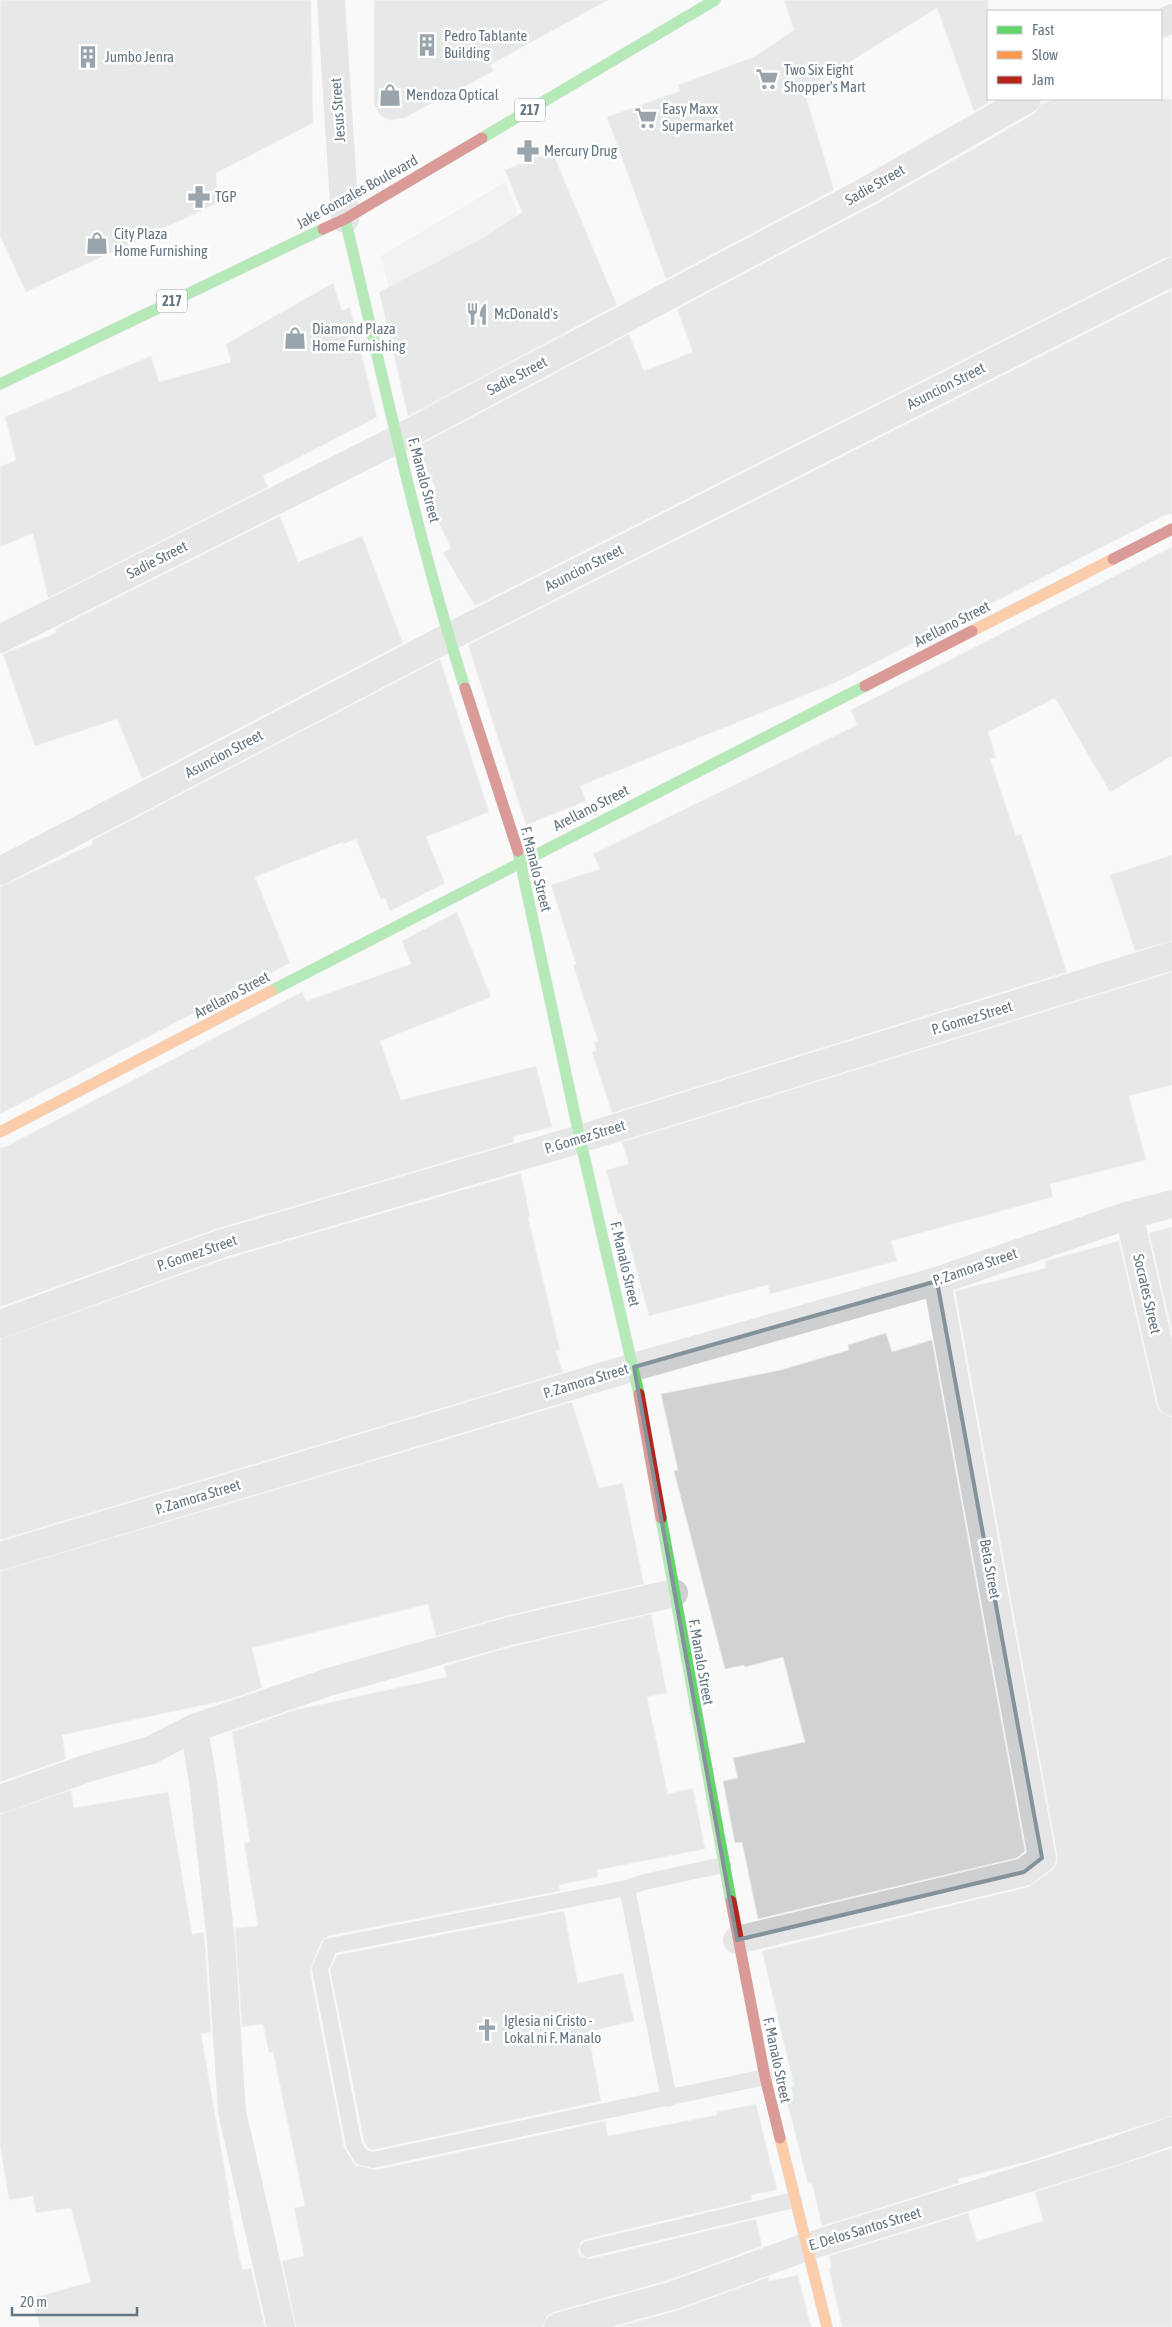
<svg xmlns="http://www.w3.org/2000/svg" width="1172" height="2327" font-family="'Asap Condensed',sans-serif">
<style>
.built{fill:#e8e9e9}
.building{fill:#d0d2d3;stroke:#e8e8e8}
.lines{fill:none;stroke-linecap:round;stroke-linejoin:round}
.fast-casing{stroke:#d5d6d7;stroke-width:12}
.slow-casing{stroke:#d5d6d7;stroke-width:12}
.jam-casing{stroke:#d5d6d7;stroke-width:12}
.lane{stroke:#cecfd0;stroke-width:16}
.street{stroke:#cecfd0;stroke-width:28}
.fast{stroke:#63d668;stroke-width:11}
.slow{stroke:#ff974d;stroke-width:11}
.jam{stroke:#b3261e;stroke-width:11}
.marked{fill:none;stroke:#84929c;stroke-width:4;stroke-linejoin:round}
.labels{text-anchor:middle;stroke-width:5;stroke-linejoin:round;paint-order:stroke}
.shield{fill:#fff;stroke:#939fa8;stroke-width:1}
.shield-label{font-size:14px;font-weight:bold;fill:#657683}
.poi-label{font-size:15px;fill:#657683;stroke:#fff;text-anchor:start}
.street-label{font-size:15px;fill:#657683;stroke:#fff}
</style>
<rect width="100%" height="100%" fill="#f9f9f9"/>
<polygon class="built" points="505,182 568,337 420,420 381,256"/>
<g class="building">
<polygon points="0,0 311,0 313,123 216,173 218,203 26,292 0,236"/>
<polygon points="374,0 608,0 490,65 494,71 404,118 391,120 381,116 374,105"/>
<polygon points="784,0 988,0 988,103 974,111 937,8 804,90 834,190 666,279 607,117 680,91 678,85 754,57 794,30"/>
<polygon points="1055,99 1172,99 1172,257 1165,258 475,606 443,553 451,548 432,508 428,493 436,489 416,447 629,334 644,371 693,352 677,309 876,204 986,142 1035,113 1041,104"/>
<polygon points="552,151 617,305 408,416 379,292 484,237 522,212 505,170"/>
<polygon points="333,283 342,311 350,307 377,417 263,476 268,487 48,598 33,533 0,547 0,467 16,460 5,417 151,356 159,382 231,362 226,344"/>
<polygon points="1172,290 1172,514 1165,515 837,682 580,786 586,801 526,825 468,645"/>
<polygon points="280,516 298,562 362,536 403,643 142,779 117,719 35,746 3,654 56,633 55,629"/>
<polygon points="1172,547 1172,756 1110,792 1055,698 988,732 996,758 990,759 1016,836 1021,834 1067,972 612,1113 592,1052 597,1051 594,1043 598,1041 573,965 576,964 551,885 600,869 593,854 857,725 851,710"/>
<polygon points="440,659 489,812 426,837 445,883 390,911 385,898 381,900 356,839 344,844 343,842 255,877 290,963 0,1114 0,887 93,844 91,841"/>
<polygon points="1172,855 1172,941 1135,951 1110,875"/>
<polygon points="457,912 491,997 380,1041 401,1100 536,1066 552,1127 513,1137 514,1142 216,1229 0,1307 0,1148 7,1146 302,992 306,1001 411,964 402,941"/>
<polygon points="1172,972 1172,1085 1129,1096 1146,1160 1050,1184 1053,1197 891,1241 897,1261 770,1294 768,1285 649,1316 621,1213 618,1214 606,1170 629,1164 622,1142"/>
<polygon points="521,1173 530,1217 528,1217 560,1350 556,1351 563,1372 0,1540 0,1339 225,1259"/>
<polygon points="1172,1227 1172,1332 1149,1233"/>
<polygon points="1119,1241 1157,1406 1161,1413 1172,1417 1172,2116 1026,2162 958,2179 959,2183 822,2226 812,2183 808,2184 786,2098 793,2097 791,2086 794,2086 762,1951 1028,1887 1052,1870 1057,1863 1057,1855 955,1291 1046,1268 1045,1261"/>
<polygon points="886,1333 892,1352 932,1340 1025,1851 1017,1858 758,1919 742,1842 735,1843 723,1781 738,1778 733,1758 805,1742 783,1657 745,1667 744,1665 725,1669 674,1471 678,1470 661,1394 781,1370 849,1350 848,1345"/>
<polygon points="572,1402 599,1488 623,1483 644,1584 506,1616 436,1636 428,1604 252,1648 262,1688 227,1700 62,1735 66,1759 0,1782 0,1571"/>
<polygon points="651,1614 667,1693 647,1697 668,1794 693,1788 705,1849 597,1870 598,1877 559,1885 560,1891 328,1936 321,1942 310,1971 344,2147 355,2165 375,2170 605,2121 608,2136 717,2115 716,2112 756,2104 777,2190 751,2195 752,2200 586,2239 581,2242 578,2251 581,2256 590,2259 756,2219 762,2246 669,2280 554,2312 547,2316 543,2327 296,2327 282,2261 304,2256 294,2208 305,2206 273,2052 269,2053 263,2024 242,2027 235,1928 258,1926 244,1843 250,1842 232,1732 295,1710 447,1677 444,1666 514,1646"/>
<polygon points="71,1790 74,1808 168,1792 192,1934 204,1932 211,2032 201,2034 230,2200 228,2200 242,2270 251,2268 265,2327 40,2327 32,2298 91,2282 71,2208 36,2213 33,2196 9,2200 0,2145 0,1814"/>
<polygon points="564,1911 578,1983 623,1973 634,2021 588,2032 601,2101 373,2150 368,2148 364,2141 330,1970 337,1955"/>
<polygon points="1172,2148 1172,2327 842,2327 829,2269 831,2268 829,2256 968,2213 977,2241 1043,2221 1035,2192"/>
<polygon points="798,2275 811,2327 617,2327 679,2310 768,2277 769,2281"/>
</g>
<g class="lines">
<defs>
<g id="fast">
<polyline points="482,138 715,0"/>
<path d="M345,219C383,376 416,535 465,688"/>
<polyline points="0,384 323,229"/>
<polyline points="518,851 580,1139 639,1394"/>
<polyline points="271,991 865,686"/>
<polyline points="661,1518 731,1901"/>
</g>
<g id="slow">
<polyline points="972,631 1113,559"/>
<polyline points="0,1132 271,991"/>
<polyline points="780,2138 827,2327"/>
</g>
<g id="jam">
<polyline points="323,229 345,219 482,138"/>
<polyline points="1113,559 1172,529"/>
<polyline points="865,686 972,631"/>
<polyline points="465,688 518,851"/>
<polyline points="639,1394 661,1518"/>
<polyline points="731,1901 765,2077 780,2138"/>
</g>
</defs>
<use href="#fast" class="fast-casing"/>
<use href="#slow" class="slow-casing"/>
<use href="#jam" class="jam-casing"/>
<g class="lane">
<polyline points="723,1865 644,1882 627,1888 330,1946 320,1969 354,2145 361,2157 373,2160 765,2077"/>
<polyline points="627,1888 669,2099"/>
<polyline points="588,2249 794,2200"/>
</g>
<g class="street">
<polyline points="331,0 345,219"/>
<polyline points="1161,24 1172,18"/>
<polyline points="0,639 398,439 868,190 1027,99"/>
<polyline points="0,871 449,637 1172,272"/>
<polyline points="1129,1215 1172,1402"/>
<polyline points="0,1324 220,1244 580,1139 1172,956"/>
<polyline points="0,1556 634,1367 937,1281 1129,1215 1172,1204"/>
<polyline points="194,1728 329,1682 510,1631 674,1593"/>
<polyline points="0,1799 88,1768 151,1750 194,1728 203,1782 221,1941 232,2112 281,2327"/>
<polyline points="737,1940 1024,1872 1042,1858 937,1281"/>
<polyline points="558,2327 674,2295 806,2247 1115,2151 1172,2131"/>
</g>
<use href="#fast" class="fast"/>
<use href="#slow" class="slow"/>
<use href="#jam" class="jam"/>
</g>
<path d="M0 0H1172V2327H0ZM937,1281L1042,1858L1024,1872L737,1940L634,1367Z" fill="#f9f9f9" fill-opacity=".55" fill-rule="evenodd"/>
<path class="marked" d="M937,1281L1042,1858L1024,1872L737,1940L634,1367Z"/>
<defs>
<symbol id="building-bare" viewBox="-9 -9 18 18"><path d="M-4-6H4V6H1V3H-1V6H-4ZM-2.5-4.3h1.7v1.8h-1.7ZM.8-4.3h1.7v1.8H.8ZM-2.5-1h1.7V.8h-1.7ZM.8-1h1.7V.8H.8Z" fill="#99a4ac" stroke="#fff" stroke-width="2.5" paint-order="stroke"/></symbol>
<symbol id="supermarket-bare" viewBox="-9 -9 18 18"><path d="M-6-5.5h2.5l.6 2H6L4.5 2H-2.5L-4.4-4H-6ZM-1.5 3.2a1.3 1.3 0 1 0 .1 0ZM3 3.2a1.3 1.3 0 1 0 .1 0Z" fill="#99a4ac" stroke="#fff" stroke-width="2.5" paint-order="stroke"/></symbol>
<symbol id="shop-bare" viewBox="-9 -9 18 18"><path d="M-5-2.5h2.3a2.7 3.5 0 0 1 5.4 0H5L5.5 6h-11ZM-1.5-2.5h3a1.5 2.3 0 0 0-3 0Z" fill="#99a4ac" stroke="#fff" stroke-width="2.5" paint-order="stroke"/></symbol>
<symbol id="pharmacy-bare" viewBox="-9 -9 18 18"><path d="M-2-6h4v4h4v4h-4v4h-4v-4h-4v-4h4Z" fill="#99a4ac" stroke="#fff" stroke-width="2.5" paint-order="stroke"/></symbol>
<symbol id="restaurant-bare" viewBox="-9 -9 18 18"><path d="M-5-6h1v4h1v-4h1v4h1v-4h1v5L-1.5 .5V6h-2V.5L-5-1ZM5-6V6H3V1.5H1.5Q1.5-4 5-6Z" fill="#99a4ac" stroke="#fff" stroke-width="2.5" paint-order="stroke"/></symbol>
<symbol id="church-bare" viewBox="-9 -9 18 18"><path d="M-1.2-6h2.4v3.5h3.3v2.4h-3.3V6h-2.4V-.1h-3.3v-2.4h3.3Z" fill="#99a4ac" stroke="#fff" stroke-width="2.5" paint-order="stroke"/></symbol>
</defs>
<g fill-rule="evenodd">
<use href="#building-bare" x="411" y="29" width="32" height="32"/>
<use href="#building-bare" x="72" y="41" width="32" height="32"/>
<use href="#supermarket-bare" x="751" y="63" width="32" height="32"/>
<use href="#shop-bare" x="374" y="79" width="32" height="32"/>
<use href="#supermarket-bare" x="630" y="102" width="32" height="32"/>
<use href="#pharmacy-bare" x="512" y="135" width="32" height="32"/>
<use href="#pharmacy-bare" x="183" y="181" width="32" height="32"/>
<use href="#shop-bare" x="81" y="227" width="32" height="32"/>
<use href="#restaurant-bare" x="461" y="298" width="32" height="32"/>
<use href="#shop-bare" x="279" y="322" width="32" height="32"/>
<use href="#church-bare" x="471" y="2014" width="32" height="32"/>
</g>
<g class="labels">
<g class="shield">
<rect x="515" y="98.5" width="30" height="23" rx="4"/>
<rect x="157" y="289.5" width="30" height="23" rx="4"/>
</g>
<g class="shield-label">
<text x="530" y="115">217</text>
<text x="172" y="306">217</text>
</g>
<g class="poi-label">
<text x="444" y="41">Pedro Tablante<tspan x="444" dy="17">Building</tspan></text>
<text x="105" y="62">Jumbo Jenra</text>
<text x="784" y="75">Two Six Eight<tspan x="784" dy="17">Shopper's Mart</tspan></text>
<text x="406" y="100">Mendoza Optical</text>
<text x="662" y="114">Easy Maxx<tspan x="662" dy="17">Supermarket</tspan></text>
<text x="544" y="156">Mercury Drug</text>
<text x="215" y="202">TGP</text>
<text x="114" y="239">City Plaza<tspan x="114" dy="17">Home Furnishing</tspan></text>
<text x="494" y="319">McDonald's</text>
<text x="312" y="334">Diamond Plaza<tspan x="312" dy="17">Home Furnishing</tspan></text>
<text x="504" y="2026">Iglesia ni Cristo -<tspan x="504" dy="17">Lokal ni F. Manalo</tspan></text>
</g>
<g class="street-label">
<text transform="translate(338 110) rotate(-94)" y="5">Jesus Street</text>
<text transform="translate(875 185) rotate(-30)" y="5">Sadie Street</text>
<text transform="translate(357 192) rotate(-29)" y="5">Jake Gonzales Boulevard</text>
<text transform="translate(517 376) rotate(-28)" y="5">Sadie Street</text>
<text transform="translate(946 386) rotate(-27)" y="5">Asuncion Street</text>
<text transform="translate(424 480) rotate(75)" y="5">F. Manalo Street</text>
<text transform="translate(157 560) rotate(-27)" y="5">Sadie Street</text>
<text transform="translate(584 568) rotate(-27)" y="5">Asuncion Street</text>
<text transform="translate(952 624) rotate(-27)" y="5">Arellano Street</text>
<text transform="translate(224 754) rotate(-28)" y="5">Asuncion Street</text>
<text transform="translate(591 808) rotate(-27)" y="5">Arellano Street</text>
<text transform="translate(536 869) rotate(76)" y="5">F. Manalo Street</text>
<text transform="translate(232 995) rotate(-28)" y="5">Arellano Street</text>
<text transform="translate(972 1018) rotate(-17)" y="5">P. Gomez Street</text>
<text transform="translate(585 1137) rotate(-17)" y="5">P. Gomez Street</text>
<text transform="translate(197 1253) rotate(-19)" y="5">P. Gomez Street</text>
<text transform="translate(625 1264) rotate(77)" y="5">F. Manalo Street</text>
<text transform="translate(975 1267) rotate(-19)" y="5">P. Zamora Street</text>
<text transform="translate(1147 1294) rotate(77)" y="5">Socrates Street</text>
<text transform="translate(586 1381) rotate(-17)" y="5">P. Zamora Street</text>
<text transform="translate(198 1497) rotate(-17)" y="5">P. Zamora Street</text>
<text transform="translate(990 1569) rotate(80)" y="5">Beta Street</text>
<text transform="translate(701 1662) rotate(80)" y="5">F. Manalo Street</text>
<text transform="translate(777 2060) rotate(78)" y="5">F. Manalo Street</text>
<text transform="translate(865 2229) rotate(-17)" y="5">E. Delos Santos Street</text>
</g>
</g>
<rect x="987" y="10" width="175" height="90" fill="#ffffff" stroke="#c1c8cd"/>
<rect x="997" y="26" width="25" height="8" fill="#63d668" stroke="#c1c8cd"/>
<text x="1032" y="35" font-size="15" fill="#657683">Fast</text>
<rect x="997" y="51" width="25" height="8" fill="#ff974d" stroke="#c1c8cd"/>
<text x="1032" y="60" font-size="15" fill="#657683">Slow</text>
<rect x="997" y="76" width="25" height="8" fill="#b3261e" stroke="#c1c8cd"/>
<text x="1032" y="85" font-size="15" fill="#657683">Jam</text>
<path d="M12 2307v8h125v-8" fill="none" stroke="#657683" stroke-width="2.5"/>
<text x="20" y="2307" font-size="15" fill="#657683" stroke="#ffffff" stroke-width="4" paint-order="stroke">20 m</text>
</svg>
